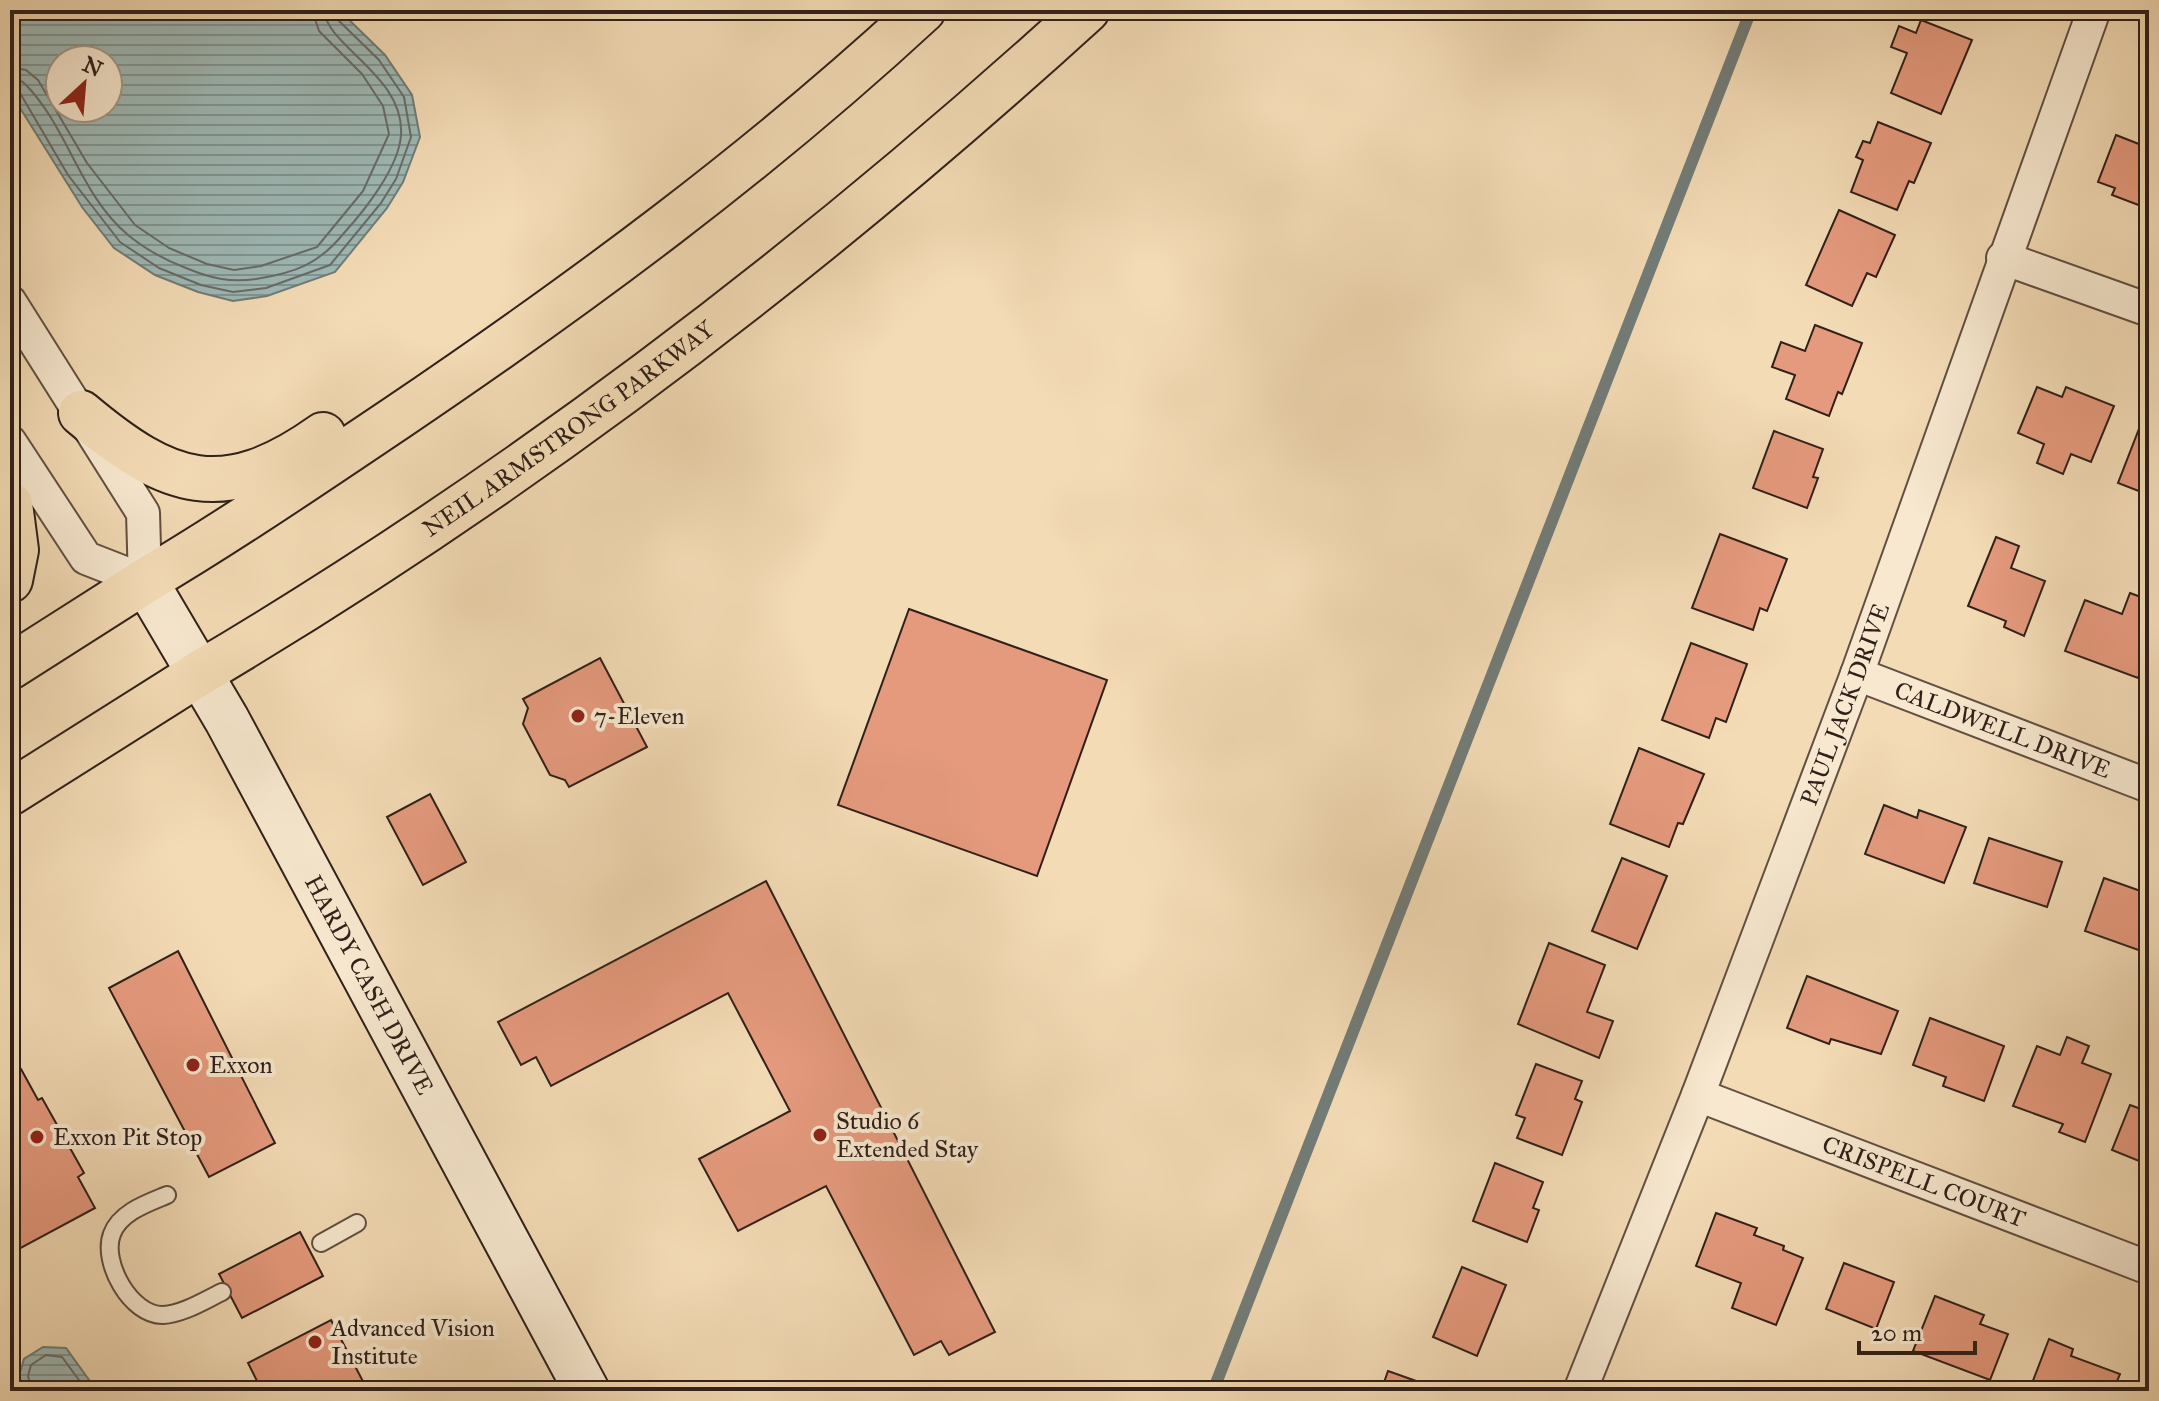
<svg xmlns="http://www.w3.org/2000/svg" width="2159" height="1401" font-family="'IM FELL Great Primer',serif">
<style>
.water{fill:url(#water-rules);stroke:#727c78;stroke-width:2;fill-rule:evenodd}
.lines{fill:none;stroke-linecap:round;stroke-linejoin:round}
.shore{stroke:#676c68;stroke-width:2}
.stream{stroke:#727c78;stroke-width:12}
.building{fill:#e59a7d;stroke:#30201a;stroke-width:2}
.lane-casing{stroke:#614f41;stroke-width:20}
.street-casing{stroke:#614f41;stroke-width:36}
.secondary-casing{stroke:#30201a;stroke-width:48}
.primary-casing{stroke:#30201a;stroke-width:48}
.highway-casing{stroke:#30201a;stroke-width:48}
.lane{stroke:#f7e8cf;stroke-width:16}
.street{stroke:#f7e8cf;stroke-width:32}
.secondary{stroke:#f7e8cf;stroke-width:44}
.primary{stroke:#f3dbb5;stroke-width:44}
.highway{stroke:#f3dbb5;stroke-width:44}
.poi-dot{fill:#8f2418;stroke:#f7e8cf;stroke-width:3}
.labels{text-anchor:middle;stroke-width:8;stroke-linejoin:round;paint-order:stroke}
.street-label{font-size:24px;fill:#30201a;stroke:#f7e8cf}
.poi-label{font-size:24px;fill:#30201a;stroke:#f7e8cf;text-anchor:start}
</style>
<defs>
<pattern id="water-rules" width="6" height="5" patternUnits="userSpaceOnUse" patternTransform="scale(2)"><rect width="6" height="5" fill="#9eb9b6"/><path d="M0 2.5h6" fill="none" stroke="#819693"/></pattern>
</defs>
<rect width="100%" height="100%" fill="#f3dbb5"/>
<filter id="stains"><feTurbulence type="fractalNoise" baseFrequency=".0025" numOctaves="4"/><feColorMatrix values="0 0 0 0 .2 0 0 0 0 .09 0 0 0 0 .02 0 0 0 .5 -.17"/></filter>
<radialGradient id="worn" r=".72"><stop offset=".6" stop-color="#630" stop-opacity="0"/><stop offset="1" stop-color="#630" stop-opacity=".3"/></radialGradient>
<g class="water">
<path d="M10,10H339L385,55L412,95L420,137L403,182L387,208L335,272L267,296L233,301L198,292L155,275L114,248L82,207L10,92ZM60,60H108V108H60Z"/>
<polygon points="43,1347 66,1348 97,1391 25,1391 19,1376 24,1359"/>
</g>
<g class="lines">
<g class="shore">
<polyline points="10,67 26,70 38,80 87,163 135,225 169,248 207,264 234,270 261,266 317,247 363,191 389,134 383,106 362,74 319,31 312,10"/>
<path d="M10,79C17,79 22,80 26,85C68,128 80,195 128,235C145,249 165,260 186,268C210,278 230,283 256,279C295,273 319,264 344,233C365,210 399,167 401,135C405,76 326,46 324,10"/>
<polyline points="10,89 20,93 68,175 120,242 159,268 201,285 233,292 266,288 330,265 381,203 396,179 411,137 404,97 379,60 336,18 334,10"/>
<polyline points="32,1391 28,1376 31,1365 46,1355 62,1357 87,1391"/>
</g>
<polyline class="stream" points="1213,1391 1751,10"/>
</g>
<g class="building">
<polygon points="1921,20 1972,40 1941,114 1891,93 1907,53 1891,47 1899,26 1916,33"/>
<polygon points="1878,122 1931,143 1914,183 1909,181 1897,210 1851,192 1863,160 1856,157 1863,141 1870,143"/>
<polygon points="2116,135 2149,148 2149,209 2112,195 2115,188 2098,182"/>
<polygon points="1839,210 1895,235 1876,277 1867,273 1852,306 1806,285"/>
<polygon points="1815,325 1862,343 1842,394 1838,392 1829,416 1786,399 1795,375 1772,367 1781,342 1805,351"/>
<polygon points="2037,387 2062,397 2066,387 2114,406 2091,462 2071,454 2063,474 2037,463 2044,444 2018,433"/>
<polygon points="2144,416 2149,418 2149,495 2118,483"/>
<polygon points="1774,431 1823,449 1813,477 1818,478 1807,508 1753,488"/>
<polygon points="1720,534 1787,559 1767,611 1760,608 1753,630 1692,608"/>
<polygon points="1996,537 2019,546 2011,568 2045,581 2024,636 2004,627 2006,621 1968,606"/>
<polygon points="2130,593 2149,600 2149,650 2138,678 2065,651 2085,600 2122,614"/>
<polygon points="909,609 1107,680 1037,876 838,805"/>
<polygon points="1691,643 1747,664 1726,722 1716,718 1709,738 1662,720"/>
<polygon points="600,658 647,747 569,787 565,780 550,775 523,724 528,708 523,699"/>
<polygon points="1639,748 1704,774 1683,824 1678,823 1669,847 1610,824"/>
<polygon points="430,794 466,862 423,885 387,817"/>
<polygon points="1884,805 1917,818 1919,810 1966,827 1944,883 1865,854"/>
<polygon points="1989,838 2062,862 2047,907 1974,883"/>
<polygon points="1622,858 1667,876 1637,949 1592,931"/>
<polygon points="2104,878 2149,894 2149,938 2144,952 2085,931"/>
<polygon points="766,881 995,1332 949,1355 941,1341 914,1355 826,1186 738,1231 699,1159 790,1111 728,993 551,1086 536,1057 521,1065 498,1022"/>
<polygon points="1549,943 1605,965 1587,1012 1613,1021 1599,1058 1518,1024"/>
<polygon points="178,951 275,1143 209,1177 109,988"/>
<polygon points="1807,976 1898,1011 1881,1054 1831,1039 1829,1044 1787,1028"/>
<polygon points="1930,1018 2004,1046 1984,1101 1943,1086 1946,1077 1913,1065"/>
<polygon points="2067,1037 2089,1046 2082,1063 2111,1074 2085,1142 2059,1132 2063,1124 2013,1106 2037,1046 2060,1055"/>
<polygon points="1536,1064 1582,1081 1575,1099 1582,1102 1562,1155 1517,1138 1525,1118 1516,1115"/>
<polygon points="21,1069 38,1100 42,1098 84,1173 78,1177 95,1208 17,1250 10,1238 10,1075"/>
<polygon points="2130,1105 2149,1112 2149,1165 2112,1150"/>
<polygon points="1495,1163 1543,1182 1533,1208 1539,1210 1527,1242 1473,1221"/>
<polygon points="1716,1213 1757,1228 1754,1235 1784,1246 1783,1250 1803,1258 1776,1325 1732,1308 1741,1283 1696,1266"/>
<polygon points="300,1232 323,1276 242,1318 219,1274"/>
<polygon points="1844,1263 1894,1282 1876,1329 1826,1309"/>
<polygon points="1462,1267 1506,1285 1477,1356 1433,1337"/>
<polygon points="1935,1296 1984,1315 1980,1324 2008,1334 1990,1380 1913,1351"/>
<polygon points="331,1320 368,1391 262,1391 248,1363"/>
<polygon points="2049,1339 2073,1349 2071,1356 2120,1374 2113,1391 2029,1391"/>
<polygon points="1388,1371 1436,1388 1436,1391 1381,1391"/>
</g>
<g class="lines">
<defs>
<g id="lane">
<path d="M167,1195C148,1203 120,1212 112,1234C101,1262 131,1316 163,1315C183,1314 205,1300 222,1292"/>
<polyline points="321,1243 357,1223"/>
</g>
<g id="street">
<polyline points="2003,258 2149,310"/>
<polyline points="10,302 143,513 145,581 86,558 10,442"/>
<path id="s1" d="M1857,674L2149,786"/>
<path id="s2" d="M1698,1095L2149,1268"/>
<path id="s3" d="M1580,1391L1698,1095L1857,674L2094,10"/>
</g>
<g id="secondary">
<path id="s4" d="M145,581L227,720L587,1391"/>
</g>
<g id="primary">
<path d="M81,413C168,486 223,506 323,435"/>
<path d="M145,581C231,530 313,474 395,419C580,294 759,162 923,10"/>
<path id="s5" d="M200,673C519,484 813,260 1087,10"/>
</g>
<g id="highway">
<polyline points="10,504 16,550 10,580"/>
<polyline points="10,667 145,581"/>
<polyline points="10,793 200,673"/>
</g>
</defs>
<use href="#lane" class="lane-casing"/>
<use href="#street" class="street-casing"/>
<use href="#secondary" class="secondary-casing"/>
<use href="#primary" class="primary-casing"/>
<use href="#highway" class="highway-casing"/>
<use href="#lane" class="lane"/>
<use href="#street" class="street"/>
<use href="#secondary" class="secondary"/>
<use href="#primary" class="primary"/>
<use href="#highway" class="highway"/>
</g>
<g class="poi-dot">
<circle cx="578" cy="716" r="8"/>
<circle cx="193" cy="1065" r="8"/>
<circle cx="820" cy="1135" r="8"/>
<circle cx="37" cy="1137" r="8"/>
<circle cx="315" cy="1342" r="8"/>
</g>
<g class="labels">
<g class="street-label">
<text dy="8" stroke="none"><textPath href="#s5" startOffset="442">NEIL ARMSTRONG PARKWAY</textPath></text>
<text dy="8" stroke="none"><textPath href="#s3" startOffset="736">PAUL JACK DRIVE</textPath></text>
<text dy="8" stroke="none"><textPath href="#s1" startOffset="156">CALDWELL DRIVE</textPath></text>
<text dy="8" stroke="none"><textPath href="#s4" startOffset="462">HARDY CASH DRIVE</textPath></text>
<text dy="8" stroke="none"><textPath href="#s2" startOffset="242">CRISPELL COURT</textPath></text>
</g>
<g class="poi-label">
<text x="594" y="724">7-Eleven</text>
<text x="209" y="1073">Exxon</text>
<text x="836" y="1129">Studio 6<tspan x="836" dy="28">Extended Stay</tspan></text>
<text x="53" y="1145">Exxon Pit Stop</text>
<text x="331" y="1336">Advanced Vision<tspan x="331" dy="28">Institute</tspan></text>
</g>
</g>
<rect width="2159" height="1401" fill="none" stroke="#f3dbb5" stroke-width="40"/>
<rect x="12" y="12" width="2135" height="1377" fill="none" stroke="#30201a" stroke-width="4"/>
<rect x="20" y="20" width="2119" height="1361" fill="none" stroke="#30201a" stroke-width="2"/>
<g transform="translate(84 84) rotate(26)"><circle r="38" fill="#f7e8cf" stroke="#a79887" stroke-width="2"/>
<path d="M0-6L14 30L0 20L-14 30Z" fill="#8f2418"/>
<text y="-12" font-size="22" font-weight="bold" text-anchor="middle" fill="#30201a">N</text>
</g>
<path d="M1859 1341v12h116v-12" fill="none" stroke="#30201a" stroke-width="4"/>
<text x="1871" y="1341" font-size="24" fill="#30201a" stroke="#f7e8cf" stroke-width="6" paint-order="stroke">20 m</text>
<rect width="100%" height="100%" filter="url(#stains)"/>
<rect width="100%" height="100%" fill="url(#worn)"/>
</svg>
